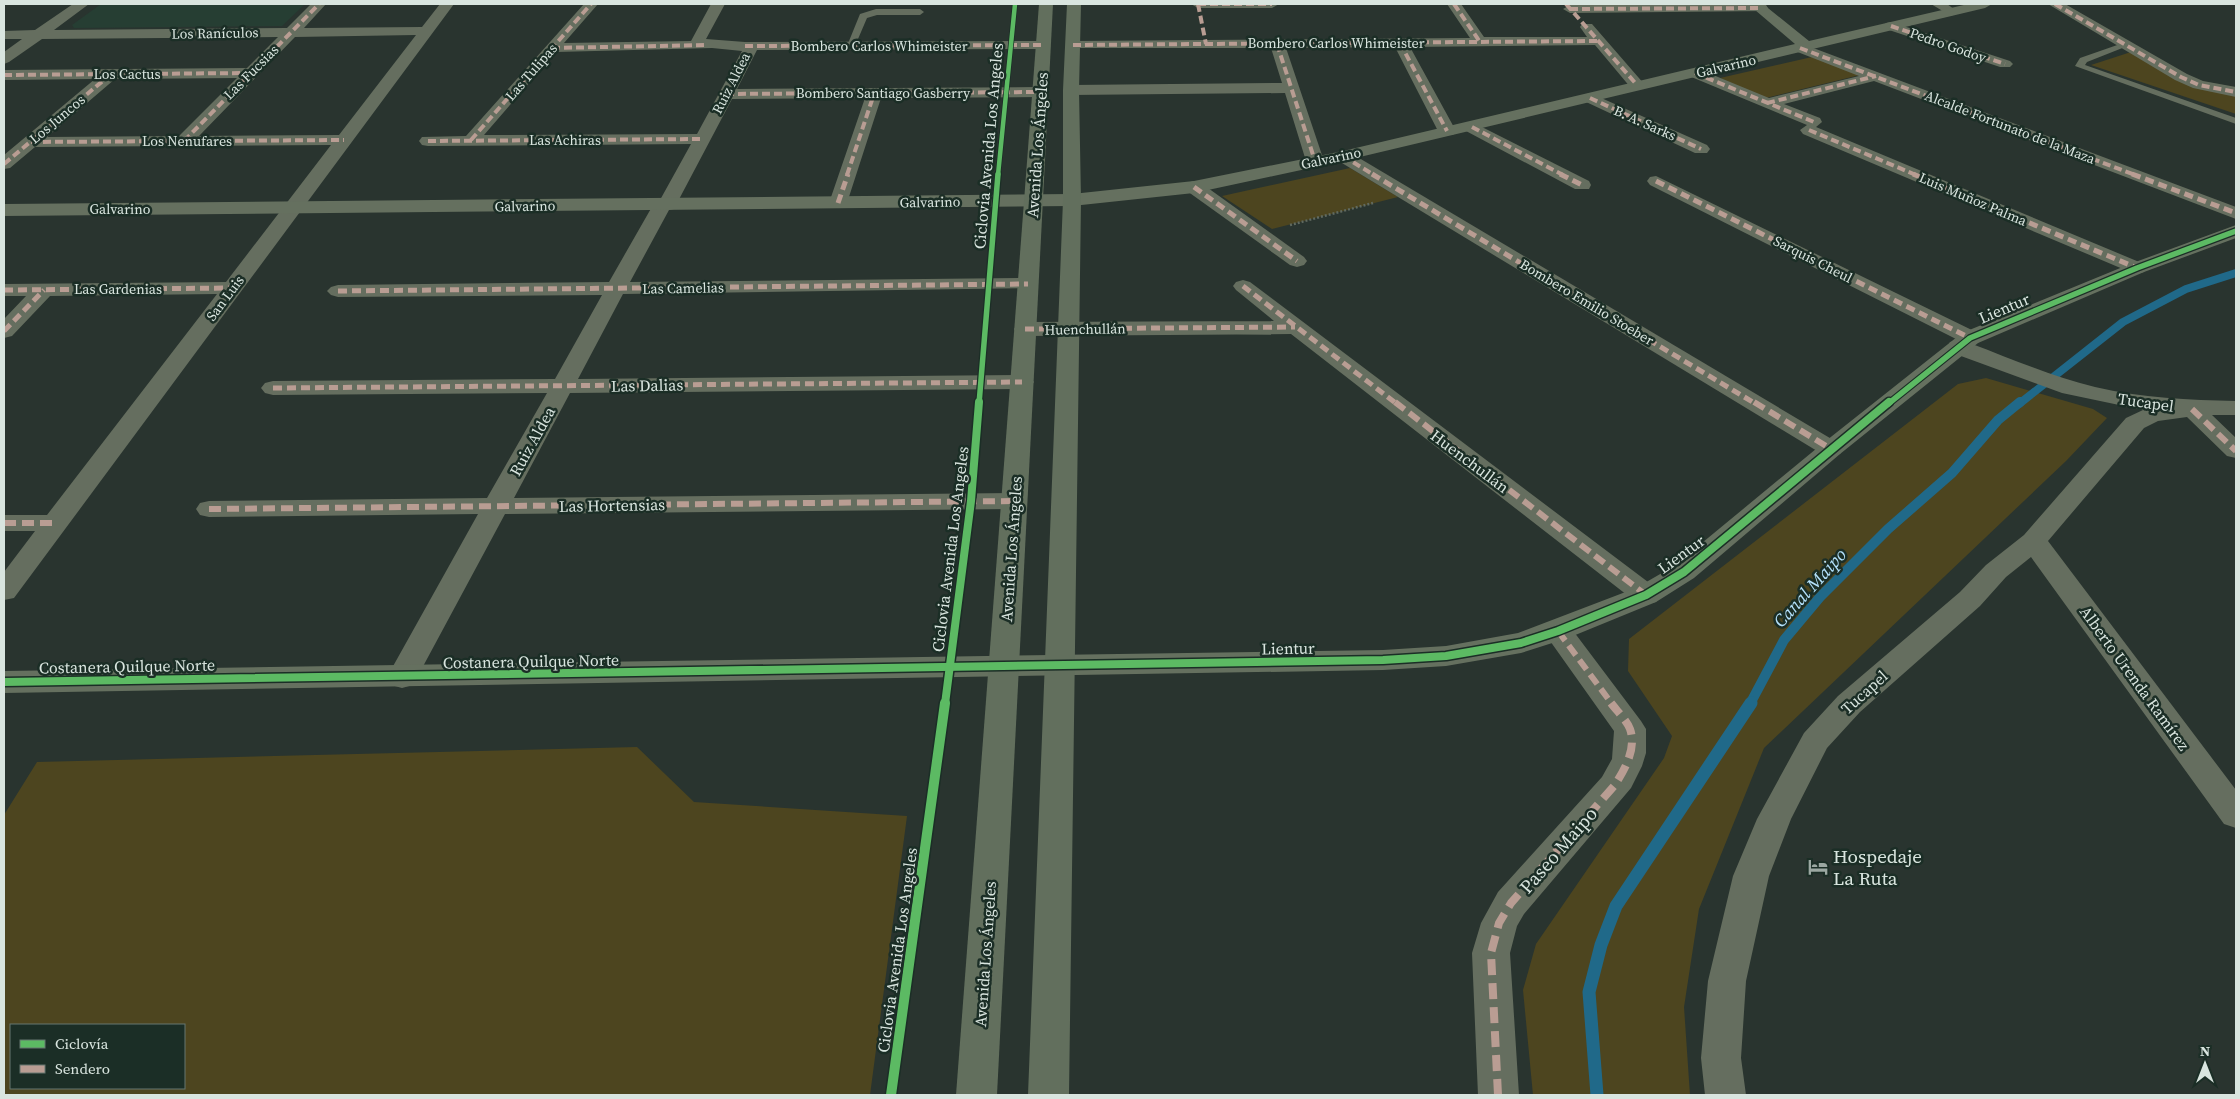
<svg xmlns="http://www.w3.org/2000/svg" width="2240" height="1099" font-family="'Source Serif 4',serif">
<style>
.built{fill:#263e33}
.green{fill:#4d451f;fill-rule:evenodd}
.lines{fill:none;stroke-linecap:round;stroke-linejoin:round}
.stream-far2{stroke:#206989;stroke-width:8}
.stream-far1{stroke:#206989;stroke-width:10}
.stream{stroke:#206989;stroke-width:13}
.path{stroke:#616a5f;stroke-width:2.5;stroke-dasharray:2 2;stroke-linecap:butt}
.lane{fill:#656e5f;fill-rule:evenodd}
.street{fill:#656e5f;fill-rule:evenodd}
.secondary{fill:#65705f;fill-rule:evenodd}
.primary{fill:#626f5d;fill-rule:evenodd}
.quiet-far3{stroke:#b99d93;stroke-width:4;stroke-dasharray:8 4;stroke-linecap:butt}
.quiet-far2{stroke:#b99d93;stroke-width:5;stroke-dasharray:9 5;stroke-linecap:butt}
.quiet-far1{stroke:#b99d93;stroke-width:6;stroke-dasharray:12 6;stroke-linecap:butt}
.quiet{stroke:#b99d93;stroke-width:8;stroke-dasharray:16 8;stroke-linecap:butt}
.cycleway-far3-casing{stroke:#1b2e26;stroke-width:6}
.cycleway-far2-casing{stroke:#1b2e26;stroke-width:8}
.cycleway-far1-casing{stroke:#1b2e26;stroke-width:11}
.cycleway-casing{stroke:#1b2e26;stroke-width:13}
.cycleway-far3{stroke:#5cba63;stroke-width:4.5}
.cycleway-far2{stroke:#5cba63;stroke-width:5.5}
.cycleway-far1{stroke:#5cba63;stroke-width:8}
.cycleway{stroke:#5cba63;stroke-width:10}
.labels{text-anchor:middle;stroke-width:5;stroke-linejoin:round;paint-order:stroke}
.far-street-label{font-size:14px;fill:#d9e5df;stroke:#1b2e26}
.street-label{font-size:16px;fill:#d9e5df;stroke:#1b2e26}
.water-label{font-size:18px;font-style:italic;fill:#b5e2fc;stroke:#1b2e26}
.near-street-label{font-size:19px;fill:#d9e5df;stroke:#1b2e26}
.near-poi-label{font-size:19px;fill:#d9e5df;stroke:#1b2e26;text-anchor:start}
</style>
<rect width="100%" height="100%" fill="#29342f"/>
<polygon class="built" points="101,4 305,4 282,26 74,28 72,25"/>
<g class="green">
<polygon points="2131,52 2221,93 2236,96 2236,114 2091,65"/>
<polygon points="1812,57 1860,75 1766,98 1720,78"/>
<polygon points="1350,168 1398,197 1272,229 1222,196"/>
<polygon points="1986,378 2093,409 2107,418 2066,461 1764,748 1699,909 1684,1007 1690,1095 1533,1095 1523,990 1536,944 1664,758 1672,736 1628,671 1629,639 1958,384"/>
<path d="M637,747L694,802L907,816L870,1095H4V815L37,762ZM184,1025V1088H11V1025Z"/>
</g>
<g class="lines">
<polyline class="stream-far2" points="2019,404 2123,322 2186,289 2236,273"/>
<polyline class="stream-far1" points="1750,704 1784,640 1820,597 1888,529 1952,473 1998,420 2020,402"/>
<polyline class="stream" points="1597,1095 1589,992 1601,945 1616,906 1751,703"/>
<polyline class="path" points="1290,225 1373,203"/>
<g class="lane">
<polygon points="876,9 920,9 924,12 920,15 877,15 867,18 855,46 848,48 847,46 860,14"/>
<polygon points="2123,43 2130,45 2087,62 2085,65 2236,118 2236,124 2075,66 2080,58"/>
</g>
<g class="street">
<path d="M73,4H89L54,30L287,28L311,4H326L304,28L422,27L440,4H454L14,598L4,600V572L35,531H4V515H47L217,294L50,296L12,336L4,338V319L26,296H4V284L226,282L331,145L35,147L10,168L4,169V155L95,79L4,80V70L247,68L278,37L42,39L9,62L4,64V52L22,39H4V31L35,30ZM416,35L339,135L199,136L295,37ZM237,78L179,136L47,137L115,79Z"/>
<path d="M584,4H598L564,43L691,41L711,4H725L706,39L745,42L1043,41L1050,45L1043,49L757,50L737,89L1040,87L1048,92L1040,97L881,98L847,203L845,207H831L829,203L865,98L732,99L676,205L674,209L669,210L630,282L1028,278L1035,280L1038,284L1035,288L623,294L578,379L1022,375L1030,377L1034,382L1030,387L1022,389L570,393L514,498L1014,493L1023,495L1027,501L1023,507L1014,509L505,514L413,685L402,688L391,685L387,677L478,514L209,517L200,515L196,509L200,503L209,501L487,498L547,393L273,395L265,393L261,388L265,383L273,381L555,379L602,295L338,297L331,295L327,291L331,287L338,285L609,282L653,205L655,201L660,200L691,144L428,146L422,145L419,141L422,137L466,136ZM712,48L742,51L697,134L484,135L556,52Z"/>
<polygon points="1191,4 1279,4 1272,8 1198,8"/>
<polygon points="1447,4 1461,4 1484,37 1587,37 1580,27 1582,24 1592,24 1645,85 1643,88 1631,88 1595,45 1410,47 1456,131 1453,135 1441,135 1438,131 1395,47 1286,48 1324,161 1321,165 1309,165 1306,161 1285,93 1071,95 1063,90 1071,85 1282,83 1271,48 1068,48 1066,45 1068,42 1073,41 1470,38"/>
<polygon points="1761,4 1766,5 1768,8 1766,11 1570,13 1563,9 1570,5"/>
<polygon points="1931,4 1947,4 1958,12 1951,16"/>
<polygon points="2048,4 2065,4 2187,74 2203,81 2236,87 2236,97 2193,88 2175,80"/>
<polygon points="1891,22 2010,61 2013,64 2010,67 2000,67 1886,29 1884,26 1886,23"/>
<polygon points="1800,43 2236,207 2236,219 1874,81 1784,104 1820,118 1822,122 1816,127 2144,264 2147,268 2144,272 2137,274 2130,272 1803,134 1800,130 1807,125 1689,76 1687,73 1689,70 1701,70 1769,98 1859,76 1795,51 1792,48 1795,45"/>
<polygon points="1590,93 1707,145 1710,149 1707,153 1695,153 1584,101 1582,98 1584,95"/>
<polygon points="1472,122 1589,181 1591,185 1589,189 1575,189 1466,131 1464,127 1466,123"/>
<polygon points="1343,151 1349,152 1840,444 1843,449 1840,454 1831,456 1822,454 1337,160 1334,156 1337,152"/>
<path d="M1656,176L1978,333L1981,338L1978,343L1972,344C2012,359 2053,377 2095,387C2142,398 2189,400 2236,401V415H2212L2236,438V458L2227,456L2187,417L2158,421L2144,428L2048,541L2236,790V828L2224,824L2031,557L2006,577L1980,606L1860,712L1827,748L1791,819L1769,876L1746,981L1741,1058L1746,1095H1705L1701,1058L1708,981L1733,876L1757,819L1804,733L1838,696L1960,592L1986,565L2024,535L2126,418L2143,410L2062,393L1950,352L1947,347L1950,342L1958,340L1650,185L1647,181L1650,177Z"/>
<polygon points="1194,181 1201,183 1304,257 1307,261 1304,265 1297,267 1290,265 1187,191 1185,187 1187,183"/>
<polygon points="1243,280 1250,282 1656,588 1660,595 1656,602 1646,604 1636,602 1291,334 1025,336 1017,334 1014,329 1017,324 1025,322 1274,321 1236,290 1233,286 1236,282"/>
<polygon points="1558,621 1568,624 1641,721 1646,729 1646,753 1642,766 1631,788 1524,914 1517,926 1510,953 1519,1095 1478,1095 1472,953 1481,923 1498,892 1602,777 1612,759 1614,731 1543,631 1548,624"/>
</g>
<g class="secondary">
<polygon points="1748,4 1763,4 1809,41 1968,4 1992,4 1985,8 1343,161 1194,193 1072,206 4,216 4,204 1072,194 1194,181 1343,151 1795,44"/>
<polygon points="2236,225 2236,238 2144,272 1978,343 1840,454 1694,578 1656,602 1568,638 1521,653 1446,666 1383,670 4,693 4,671 1383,650 1446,646 1518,633 1636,588 1674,566 1822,444 1962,333 2130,264"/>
</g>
<g class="primary">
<polygon points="1039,4 1053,4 997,1095 956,1095"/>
<polygon points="1067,4 1081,4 1079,90 1081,200 1069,1095 1028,1095 1063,200 1063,90"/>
</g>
<g class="quiet-far3">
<polyline points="1198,4 1272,4"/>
<polyline points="1198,4 1206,44"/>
<polyline points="1454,4 1480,42"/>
<polyline points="1566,4 1637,85"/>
<polyline points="2055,4 2181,77 2199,85 2236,92"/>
<polyline points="1570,9 1761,8"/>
<polyline points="1891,26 2005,64"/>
<polyline points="1400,43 1447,131"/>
<polyline points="1277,44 1315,161"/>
<polyline points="1073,45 1598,41"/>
<polyline points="745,46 1043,45"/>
<polyline points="552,48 708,45"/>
<polyline points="1800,48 2135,175"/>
<polyline points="1695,73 1814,122"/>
<polyline points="4,75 249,73"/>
<polyline points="726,94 1040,92"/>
<polyline points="1590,98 1701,149"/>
<polyline points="1767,103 1876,76"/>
<polyline points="1472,127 1563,175"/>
<polyline points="1809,130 1916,175"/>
<polyline points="471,140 591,4"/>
<polyline points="184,141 319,4"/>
<polyline points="428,141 703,139"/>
<polyline points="31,142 344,140"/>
<polyline points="1343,156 1374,175"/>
<polyline points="4,164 111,74"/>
<polyline points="847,175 874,94"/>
</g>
<g class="quiet-far2">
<polyline points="1372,174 1756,404"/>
<polyline points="1560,174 1582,185"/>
<polyline points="1913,174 2137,268"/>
<polyline points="2132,174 2236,213"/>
<polyline points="1656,181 1970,338"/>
<polyline points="1194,187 1297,261"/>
<polyline points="838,203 848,174"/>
<polyline points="1243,286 1397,404"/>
<polyline points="4,290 232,288"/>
<polyline points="338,291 1028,284"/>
<polyline points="1025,329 1295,327"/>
<polyline points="4,331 44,290"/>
<polyline points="273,388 1022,382"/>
</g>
<g class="quiet-far1">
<polyline points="1395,402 1646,595"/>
<polyline points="1754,402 1831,449"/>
<polyline points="2192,409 2236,451"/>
<polyline points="209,509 1014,501"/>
<polyline points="4,523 55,523"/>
<polyline points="1558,631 1612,704"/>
</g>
<path class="quiet" d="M1498,1095L1491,953L1499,923L1511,903L1614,786C1624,771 1637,749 1630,729C1627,721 1617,711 1611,703"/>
<defs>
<polyline id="cycleway-far3" points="998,175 1015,4"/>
<g id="cycleway-far2">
<polyline points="979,404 998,174"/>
<polyline points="1888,404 1970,338 2137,268 2236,231"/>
</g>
<g id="cycleway-far1">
<polyline points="4,682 1383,660 1446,656 1521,643 1558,631 1646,595 1684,572 1889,402"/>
<polyline points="945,704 971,501 979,402"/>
</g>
<polyline id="cycleway" points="891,1095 945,703"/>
</defs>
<use href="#cycleway-far3" class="cycleway-far3-casing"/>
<use href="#cycleway-far2" class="cycleway-far2-casing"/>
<use href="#cycleway-far1" class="cycleway-far1-casing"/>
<use href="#cycleway" class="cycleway-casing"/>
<use href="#cycleway-far3" class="cycleway-far3"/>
<use href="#cycleway-far2" class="cycleway-far2"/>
<use href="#cycleway-far1" class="cycleway-far1"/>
<use href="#cycleway" class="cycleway"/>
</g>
<defs>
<symbol id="hotel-bare" viewBox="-9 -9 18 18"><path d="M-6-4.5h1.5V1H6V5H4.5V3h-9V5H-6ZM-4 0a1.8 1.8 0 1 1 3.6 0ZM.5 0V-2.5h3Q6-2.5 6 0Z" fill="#9ba7a1" stroke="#1b2e26" stroke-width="2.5" paint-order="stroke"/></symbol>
</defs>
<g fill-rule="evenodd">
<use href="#hotel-bare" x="1804" y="853" width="28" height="28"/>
</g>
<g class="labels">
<g class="far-street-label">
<text transform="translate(215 33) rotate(-1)" y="5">Los Ranículos</text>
<text x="1336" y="48">Bombero Carlos Whimeister</text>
<text transform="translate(1948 45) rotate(19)" y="5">Pedro Godoy</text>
<text x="879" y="51">Bombero Carlos Whimeister</text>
<text transform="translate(1726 66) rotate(-13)" y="5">Galvarino</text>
<text transform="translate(251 72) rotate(-45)" y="5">Las Fucsias</text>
<text transform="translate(531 72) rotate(-49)" y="5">Las Tulipas</text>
<text x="127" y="79">Los Cactus</text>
<text transform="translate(731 83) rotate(-63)" y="5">Ruiz Aldea</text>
<text x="883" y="98">Bombero Santiago Gasberry</text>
<text transform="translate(57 119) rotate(-40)" y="5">Los Juncos</text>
<text transform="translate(1645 123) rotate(24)" y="5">B. A. Sarks</text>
<text transform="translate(2010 127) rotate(21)" y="5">Alcalde Fortunato de la Maza</text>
<text x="565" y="145">Las Achiras</text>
<text x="187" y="146">Los Nenufares</text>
<text transform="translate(1331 158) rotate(-12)" y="5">Galvarino</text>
<text transform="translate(1973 199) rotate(23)" y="5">Luis Muñoz Palma</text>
<text transform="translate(930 202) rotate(-1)" y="5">Galvarino</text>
<text transform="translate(525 206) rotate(-1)" y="5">Galvarino</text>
<text x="120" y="214">Galvarino</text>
<text transform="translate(1813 259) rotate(27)" y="5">Sarquis Cheul</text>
<text transform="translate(683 288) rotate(-1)" y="5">Las Camelias</text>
<text x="118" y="294">Las Gardenias</text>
<text transform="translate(225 298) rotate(-53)" y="5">San Luis</text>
<text transform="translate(1587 302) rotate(31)" y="5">Bombero Emilio Stoeber</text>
<text transform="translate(1085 329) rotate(-1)" y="5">Huenchullán</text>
</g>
<g class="street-label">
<text transform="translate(1037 145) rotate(-86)" y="6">Avenida Los Ángeles</text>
<text transform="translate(988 146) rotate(-85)" y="6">Ciclovia Avenida Los Angeles</text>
<text transform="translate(2004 308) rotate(-23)" y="6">Lientur</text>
<text transform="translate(647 385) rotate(-1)" y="6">Las Dalias</text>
<text transform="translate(2146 402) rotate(8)" y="6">Tucapel</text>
<text transform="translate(532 441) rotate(-61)" y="6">Ruiz Aldea</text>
<text transform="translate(1470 461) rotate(37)" y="6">Huenchullán</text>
<text transform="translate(612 505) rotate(-1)" y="6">Las Hortensias</text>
<text transform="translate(950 549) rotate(-83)" y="6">Ciclovia Avenida Los Angeles</text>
<text transform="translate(1011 549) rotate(-86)" y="6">Avenida Los Ángeles</text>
<text transform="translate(1681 554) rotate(-36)" y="6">Lientur</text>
<text transform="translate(1288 648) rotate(-1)" y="6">Lientur</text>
<text transform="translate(531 661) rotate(-1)" y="6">Costanera Quilque Norte</text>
<text transform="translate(127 666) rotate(-1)" y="6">Costanera Quilque Norte</text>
<text transform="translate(2135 678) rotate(54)" y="6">Alberto Urenda Ramírez</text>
<text transform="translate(1864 692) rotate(-42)" y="6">Tucapel</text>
<text transform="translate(897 950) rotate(-82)" y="6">Ciclovia Avenida Los Angeles</text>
<text transform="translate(985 954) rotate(-86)" y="6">Avenida Los Ángeles</text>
</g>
<g class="water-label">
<text transform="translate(1810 588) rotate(-48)" y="6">Canal Maipo</text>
</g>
<g class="near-street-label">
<text transform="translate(1558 850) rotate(-49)" y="7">Paseo Maipo</text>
</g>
<g class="near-poi-label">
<text x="1833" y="863">Hospedaje<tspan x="1833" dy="22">La Ruta</tspan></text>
</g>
</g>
<rect width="2240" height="1099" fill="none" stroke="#d9e5df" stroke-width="10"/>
<rect x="10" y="1024" width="175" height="65" fill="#1b2e26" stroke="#677770"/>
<rect x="20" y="1040" width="25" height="8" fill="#5cba63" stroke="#677770"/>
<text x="55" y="1049" font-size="15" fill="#d9e5df">Ciclovía</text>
<rect x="20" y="1065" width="25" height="8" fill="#b99d93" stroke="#677770"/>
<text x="55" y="1074" font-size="15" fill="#d9e5df">Sendero</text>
<g transform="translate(2205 1064)" stroke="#1b2e26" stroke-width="4" paint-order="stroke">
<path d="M0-4L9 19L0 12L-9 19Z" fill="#d9e5df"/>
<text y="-8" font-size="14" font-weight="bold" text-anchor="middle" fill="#d9e5df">N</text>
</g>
</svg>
